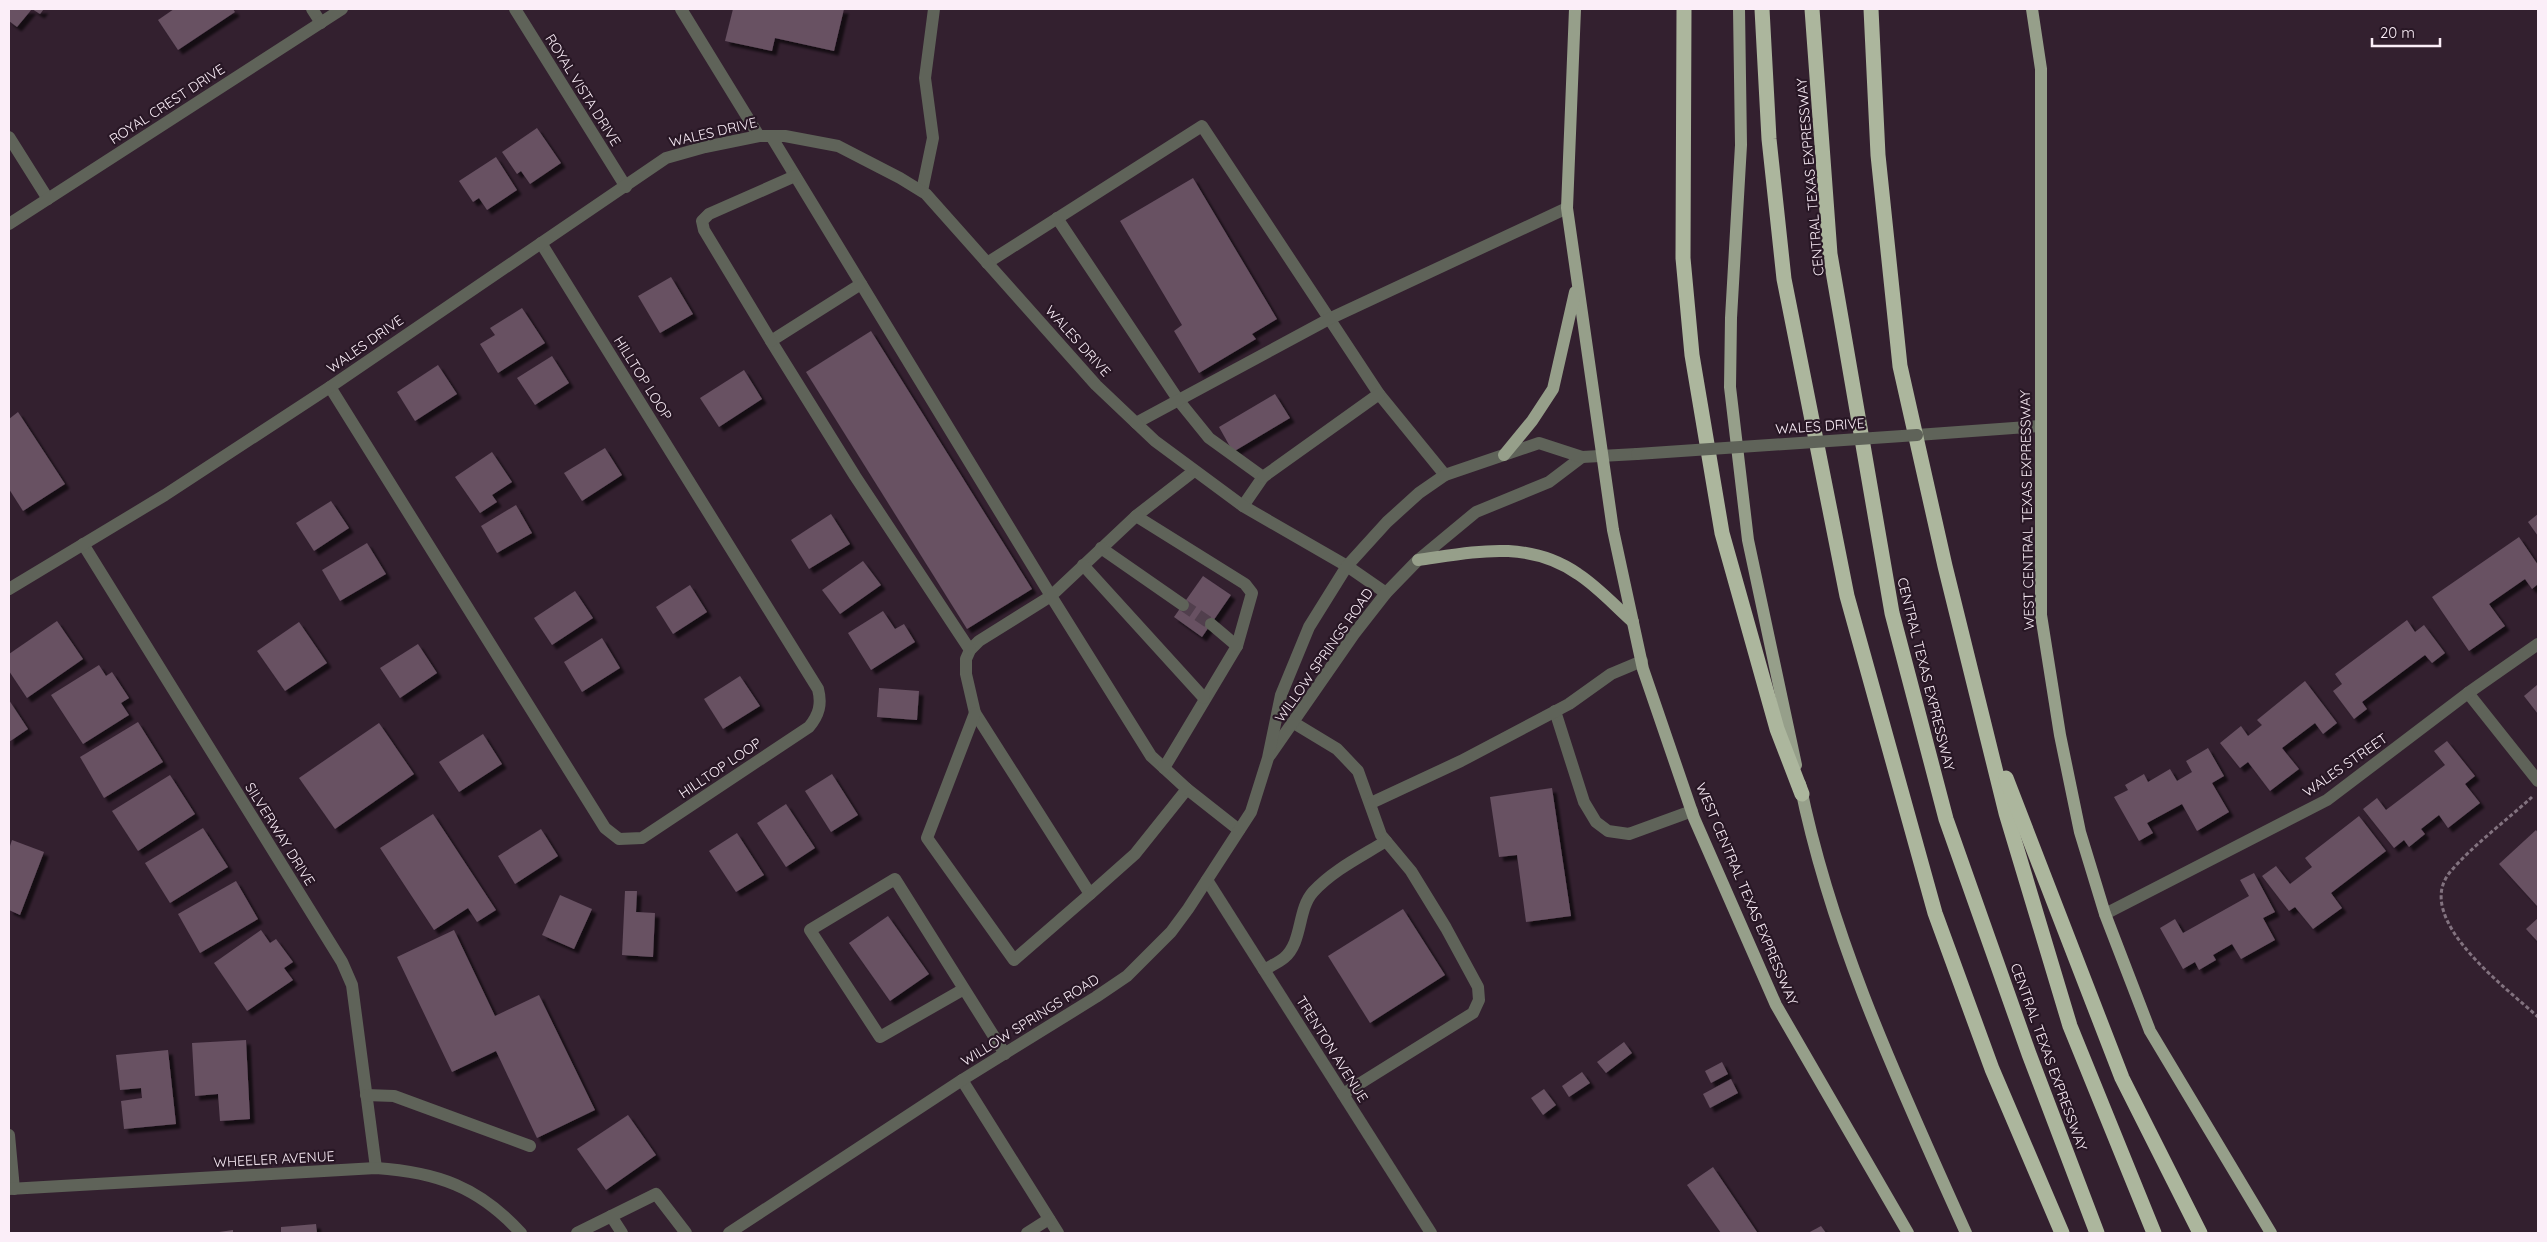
<svg xmlns="http://www.w3.org/2000/svg" width="2547" height="1242" font-family="Quicksand,sans-serif">
<style>
.building{fill:#675162;filter:url(#shadow)}
.lines{fill:none;stroke-linecap:round;stroke-linejoin:round}
.minor-tunnel{stroke:#513f4d;stroke-width:12;stroke-dasharray:12 6;stroke-linecap:butt}
.path{stroke:#82727f;stroke-width:3;stroke-dasharray:4 2.5;stroke-linecap:butt}
.minor{stroke:#5f6359;stroke-width:12}
.major{stroke:#969f8a;stroke-width:12}
.highway{stroke:#acb69d;stroke-width:15}
.minor-bridge{stroke:#5f6359;stroke-width:12}
.labels{text-anchor:middle;stroke-width:4.5;stroke-linejoin:round;paint-order:stroke}
.street-label{font-size:14px;fill:#fbeef8;stroke:#281725}
</style>
<defs>
<filter id="shadow"><feDropShadow dx="4.5" dy="4.5" stdDeviation="1" flood-color="#0009"/></filter>
</defs>
<rect width="100%" height="100%" fill="#33202f"/>
<g class="building">
<polygon points="9,9 32,9 17,27 9,21"/>
<polygon points="32,9 44,9 40,14"/>
<polygon points="174,9 233,9 235,12 178,50 158,20"/>
<polygon points="733,9 844,9 834,51 775,38 772,51 725,41"/>
<polygon points="537,128 561,163 530,184 521,171 517,174 502,152"/>
<polygon points="496,157 517,190 487,210 479,198 473,202 459,181"/>
<polygon points="1193,178 1277,319 1252,334 1256,339 1199,373 1174,331 1182,325 1120,221"/>
<polygon points="671,277 693,314 660,333 638,296"/>
<polygon points="522,308 545,343 498,373 480,344 495,335 490,328"/>
<polygon points="871,331 1032,589 967,629 806,372"/>
<polygon points="552,356 569,383 535,405 517,378"/>
<polygon points="438,365 457,394 415,421 397,392"/>
<polygon points="744,370 762,399 719,427 700,398"/>
<polygon points="1275,394 1290,418 1233,452 1219,427"/>
<polygon points="18,412 65,484 23,511 9,489 9,419"/>
<polygon points="605,448 622,475 582,501 564,473"/>
<polygon points="492,452 512,482 492,495 497,502 480,513 455,477"/>
<polygon points="331,501 349,528 314,551 296,523"/>
<polygon points="516,505 532,533 497,553 481,526"/>
<polygon points="831,514 850,544 809,569 791,540"/>
<polygon points="2538,514 2538,536 2528,522"/>
<polygon points="2519,537 2538,565 2538,584 2532,589 2525,579 2489,604 2505,626 2469,651 2432,597"/>
<polygon points="367,543 386,574 340,601 322,570"/>
<polygon points="863,561 881,585 840,614 822,590"/>
<polygon points="1203,576 1231,595 1202,637 1174,617"/>
<polygon points="690,585 707,612 673,634 656,607"/>
<polygon points="575,591 593,618 552,645 534,618"/>
<polygon points="883,611 895,629 904,624 915,642 871,670 848,633"/>
<polygon points="2407,620 2415,632 2424,625 2445,653 2432,663 2425,655 2362,702 2367,709 2354,719 2333,691 2342,684 2335,674"/>
<polygon points="57,621 83,659 27,698 9,671 9,654"/>
<polygon points="299,622 327,663 285,691 257,651"/>
<polygon points="602,638 620,668 582,692 564,662"/>
<polygon points="418,644 437,673 400,698 380,668"/>
<polygon points="99,665 106,676 112,672 129,698 121,703 129,715 83,744 51,695"/>
<polygon points="740,676 760,706 723,729 704,699"/>
<polygon points="2305,681 2337,723 2323,734 2315,723 2282,748 2299,769 2270,791 2248,762 2240,768 2220,743 2241,726 2248,736 2262,725 2257,720"/>
<polygon points="2537,685 2538,687 2538,714 2524,696"/>
<polygon points="879,688 919,691 917,720 877,717"/>
<polygon points="9,700 28,729 9,742"/>
<polygon points="138,722 163,762 104,798 80,757"/>
<polygon points="379,723 414,774 335,829 299,778"/>
<polygon points="483,734 502,764 459,792 439,762"/>
<polygon points="2447,741 2475,776 2465,784 2480,803 2448,828 2439,815 2421,829 2425,834 2409,847 2404,840 2394,848 2363,809 2377,798 2386,810 2445,765 2434,751"/>
<polygon points="2208,748 2224,776 2212,783 2229,812 2197,831 2182,804 2147,823 2153,833 2139,841 2114,797 2128,790 2125,785 2144,774 2148,782 2170,769 2177,781 2192,772 2186,761"/>
<polygon points="832,774 858,815 831,832 805,791"/>
<polygon points="170,775 195,814 138,851 112,811"/>
<polygon points="1552,788 1571,916 1526,922 1517,855 1499,857 1490,797"/>
<polygon points="786,804 815,848 786,867 757,823"/>
<polygon points="433,814 496,910 477,922 468,908 434,930 380,848"/>
<polygon points="2359,816 2386,851 2331,893 2342,908 2313,929 2295,907 2289,911 2262,876 2276,866 2290,884 2312,867 2305,858"/>
<polygon points="203,828 228,867 170,903 145,863"/>
<polygon points="541,829 558,856 515,884 498,856"/>
<polygon points="2536,830 2538,833 2538,907 2499,864"/>
<polygon points="737,833 764,875 736,892 709,851"/>
<polygon points="12,840 44,852 20,915 9,910 9,849"/>
<polygon points="2254,873 2275,912 2263,918 2275,940 2241,959 2232,944 2213,955 2216,960 2199,970 2195,962 2183,969 2160,928 2175,919 2183,933 2249,896 2240,880"/>
<polygon points="236,881 258,919 200,953 178,914"/>
<polygon points="625,891 637,891 636,912 655,913 653,957 622,955"/>
<polygon points="560,895 592,909 574,949 542,935"/>
<polygon points="1403,909 1445,975 1370,1023 1328,956"/>
<polygon points="888,916 929,974 890,1001 849,943"/>
<polygon points="2538,918 2538,942 2526,929"/>
<polygon points="261,930 270,943 276,939 293,962 284,968 293,980 247,1011 214,963"/>
<polygon points="454,930 495,1016 539,995 595,1110 537,1138 496,1051 452,1072 397,957"/>
<polygon points="246,1040 250,1119 220,1121 218,1094 195,1096 192,1043"/>
<polygon points="1624,1042 1632,1053 1606,1073 1597,1062"/>
<polygon points="168,1050 176,1124 124,1129 121,1101 142,1098 141,1088 120,1090 116,1055"/>
<polygon points="1722,1062 1728,1074 1711,1083 1705,1071"/>
<polygon points="1582,1072 1590,1083 1569,1097 1562,1086"/>
<polygon points="1731,1079 1738,1093 1710,1108 1703,1094"/>
<polygon points="1544,1089 1556,1105 1543,1115 1531,1098"/>
<polygon points="628,1115 656,1155 606,1190 577,1149"/>
<polygon points="1713,1167 1757,1232 1755,1233 1721,1233 1687,1185"/>
<polygon points="316,1224 317,1233 281,1233 281,1227"/>
<polygon points="1821,1226 1826,1233 1808,1233"/>
<polygon points="233,1230 233,1233 219,1233 219,1232"/>
</g>
<g class="lines">
<polyline class="minor-tunnel" points="1183,605 1211,624"/>
<path class="path" d="M2532,797C2507,820 2472,846 2451,871C2410,918 2508,989 2538,1017"/>
<g class="minor">
<polyline points="312,9 321,23"/>
<polyline points="515,9 626,187"/>
<polyline points="681,9 759,136"/>
<polyline points="771,136 1051,596 979,641 970,650 966,659 966,674 975,713 1090,894 1135,854 1187,789"/>
<polyline points="9,137 48,199"/>
<polyline points="922,191 933,138 925,78 934,9"/>
<polyline points="1057,218 1179,401 1209,438 1263,477 1243,506"/>
<polyline points="9,224 342,9"/>
<polyline points="987,263 1202,126 1379,394 1445,475"/>
<polyline points="861,284 771,341 855,476 970,650"/>
<polyline points="771,341 704,230 702,221 709,214 795,176"/>
<path d="M330,387L605,828L619,839L642,838L809,727C819,715 822,704 818,689L541,243"/>
<polyline points="1136,423 1329,319 1567,208"/>
<polyline points="1917,435 2040,426"/>
<polyline points="1194,471 1136,516 1051,596 1151,756 1187,789 1239,830"/>
<polyline points="1263,477 1379,394"/>
<polyline points="1136,516 1245,584 1252,593 1237,646 1164,768"/>
<polyline points="83,544 342,962 352,985 376,1168"/>
<polyline points="1101,548 1183,605"/>
<polyline points="1083,565 1204,698"/>
<polyline points="9,589 165,495 330,387 666,158 705,147 759,136 785,136 838,146 900,178 926,194 1096,385 1155,441 1243,506 1347,566 1386,593"/>
<polyline points="1211,624 1237,646"/>
<polyline points="2468,693 2538,781"/>
<polyline points="1555,711 1584,802 1596,822 1608,831 1629,834 1692,811"/>
<polyline points="975,713 927,838 1014,960 1090,894"/>
<polyline points="1294,723 1337,749 1358,771 1381,835 1411,871 1446,928 1478,987 1479,1000 1473,1013 1343,1094"/>
<polyline points="1270,755 1354,634 1386,593 1418,560 1476,512 1549,482 1582,457"/>
<polyline points="1371,803 1461,761 1569,704 1611,674 1642,661"/>
<polyline points="1207,880 1431,1233"/>
<polyline points="2105,914 2327,800 2468,693 2538,644"/>
<path d="M1264,970C1270,966 1278,963 1284,958C1303,942 1297,910 1313,892C1333,870 1362,856 1386,841"/>
<polyline points="964,989 880,1037 810,930 895,879 1005,1054"/>
<polyline points="962,1080 1058,1233"/>
<polyline points="366,1095 394,1096 530,1146"/>
<polyline points="9,1135 14,1189"/>
<path d="M9,1189L376,1168C437,1172 479,1187 521,1233"/>
<polyline points="611,1216 622,1233"/>
<polyline points="577,1233 656,1194 686,1233"/>
<polyline points="729,1233 962,1080 1096,997 1127,976 1171,932 1188,909 1251,812 1268,758 1281,695 1309,627 1347,566 1387,522 1419,493 1445,475 1539,443 1582,457 1637,454"/>
<polyline points="1027,1233 1049,1219"/>
</g>
<g class="major">
<polyline points="1575,9 1567,208 1613,530 1643,669 1694,818 1776,1005 1908,1233"/>
<polyline points="1739,9 1741,145 1731,318 1730,387 1748,540 1796,765"/>
<polyline points="2032,9 2041,69 2041,615 2060,735 2080,832 2105,914 2150,1031 2271,1233"/>
<polyline points="1504,455 1532,421 1553,389 1575,292"/>
<path d="M1418,560C1474,552 1528,539 1578,574C1598,587 1615,606 1633,622"/>
<path d="M1800,784C1832,942 1901,1088 1966,1233"/>
</g>
<g class="highway">
<polyline points="1684,9 1683,258 1692,355 1722,533 1777,729 1802,794"/>
<polyline points="1762,9 1769,139 1784,279 1847,596 1935,913 1992,1069 2062,1233"/>
<polyline points="1812,9 1830,254 1892,613 1946,819 2029,1054 2097,1233"/>
<polyline points="1871,9 1878,155 1900,366 1945,566 2006,813 2070,1026 2154,1233"/>
<polyline points="2006,778 2122,1078 2200,1233"/>
</g>
<polyline class="minor-bridge" points="1637,454 1917,435"/>
</g>
<g class="labels">
<g class="street-label">
<text transform="translate(583 90) rotate(58)" y="5">ROYAL VISTA DRIVE</text>
<text transform="translate(167 104) rotate(-33)" y="5">ROYAL CREST DRIVE</text>
<text transform="translate(713 132) rotate(-13)" y="5">WALES DRIVE</text>
<text transform="translate(1810 177) rotate(-95)" y="5">CENTRAL TEXAS EXPRESSWAY</text>
<text transform="translate(1078 341) rotate(48)" y="5">WALES DRIVE</text>
<text transform="translate(365 344) rotate(-35)" y="5">WALES DRIVE</text>
<text transform="translate(643 378) rotate(58)" y="5">HILLTOP LOOP</text>
<text transform="translate(1820 426) rotate(-4)" y="5">WALES DRIVE</text>
<text transform="translate(2027 510) rotate(-91)" y="5">WEST CENTRAL TEXAS EXPRESSWAY</text>
<text transform="translate(1324 655) rotate(-55)" y="5">WILLOW SPRINGS ROAD</text>
<text transform="translate(1926 674) rotate(76)" y="5">CENTRAL TEXAS EXPRESSWAY</text>
<text transform="translate(2345 765) rotate(-35)" y="5">WALES STREET</text>
<text transform="translate(720 768) rotate(-34)" y="5">HILLTOP LOOP</text>
<text transform="translate(280 834) rotate(58)" y="5">SILVERWAY DRIVE</text>
<text transform="translate(1747 894) rotate(67)" y="5">WEST CENTRAL TEXAS EXPRESSWAY</text>
<text transform="translate(1030 1020) rotate(-32)" y="5">WILLOW SPRINGS ROAD</text>
<text transform="translate(1332 1049) rotate(58)" y="5">TRENTON AVENUE</text>
<text transform="translate(2049 1057) rotate(70)" y="5">CENTRAL TEXAS EXPRESSWAY</text>
<text transform="translate(274 1159) rotate(-3)" y="5">WHEELER AVENUE</text>
</g>
</g>
<rect width="2547" height="1242" fill="none" stroke="#fbeef8" stroke-width="20"/>
<path d="M2372 38v8h68v-8" fill="none" stroke="#fbeef8" stroke-width="2.5"/>
<text x="2380" y="38" font-size="15" fill="#fbeef8" stroke="#281725" stroke-width="4" paint-order="stroke">20 m</text>
</svg>
